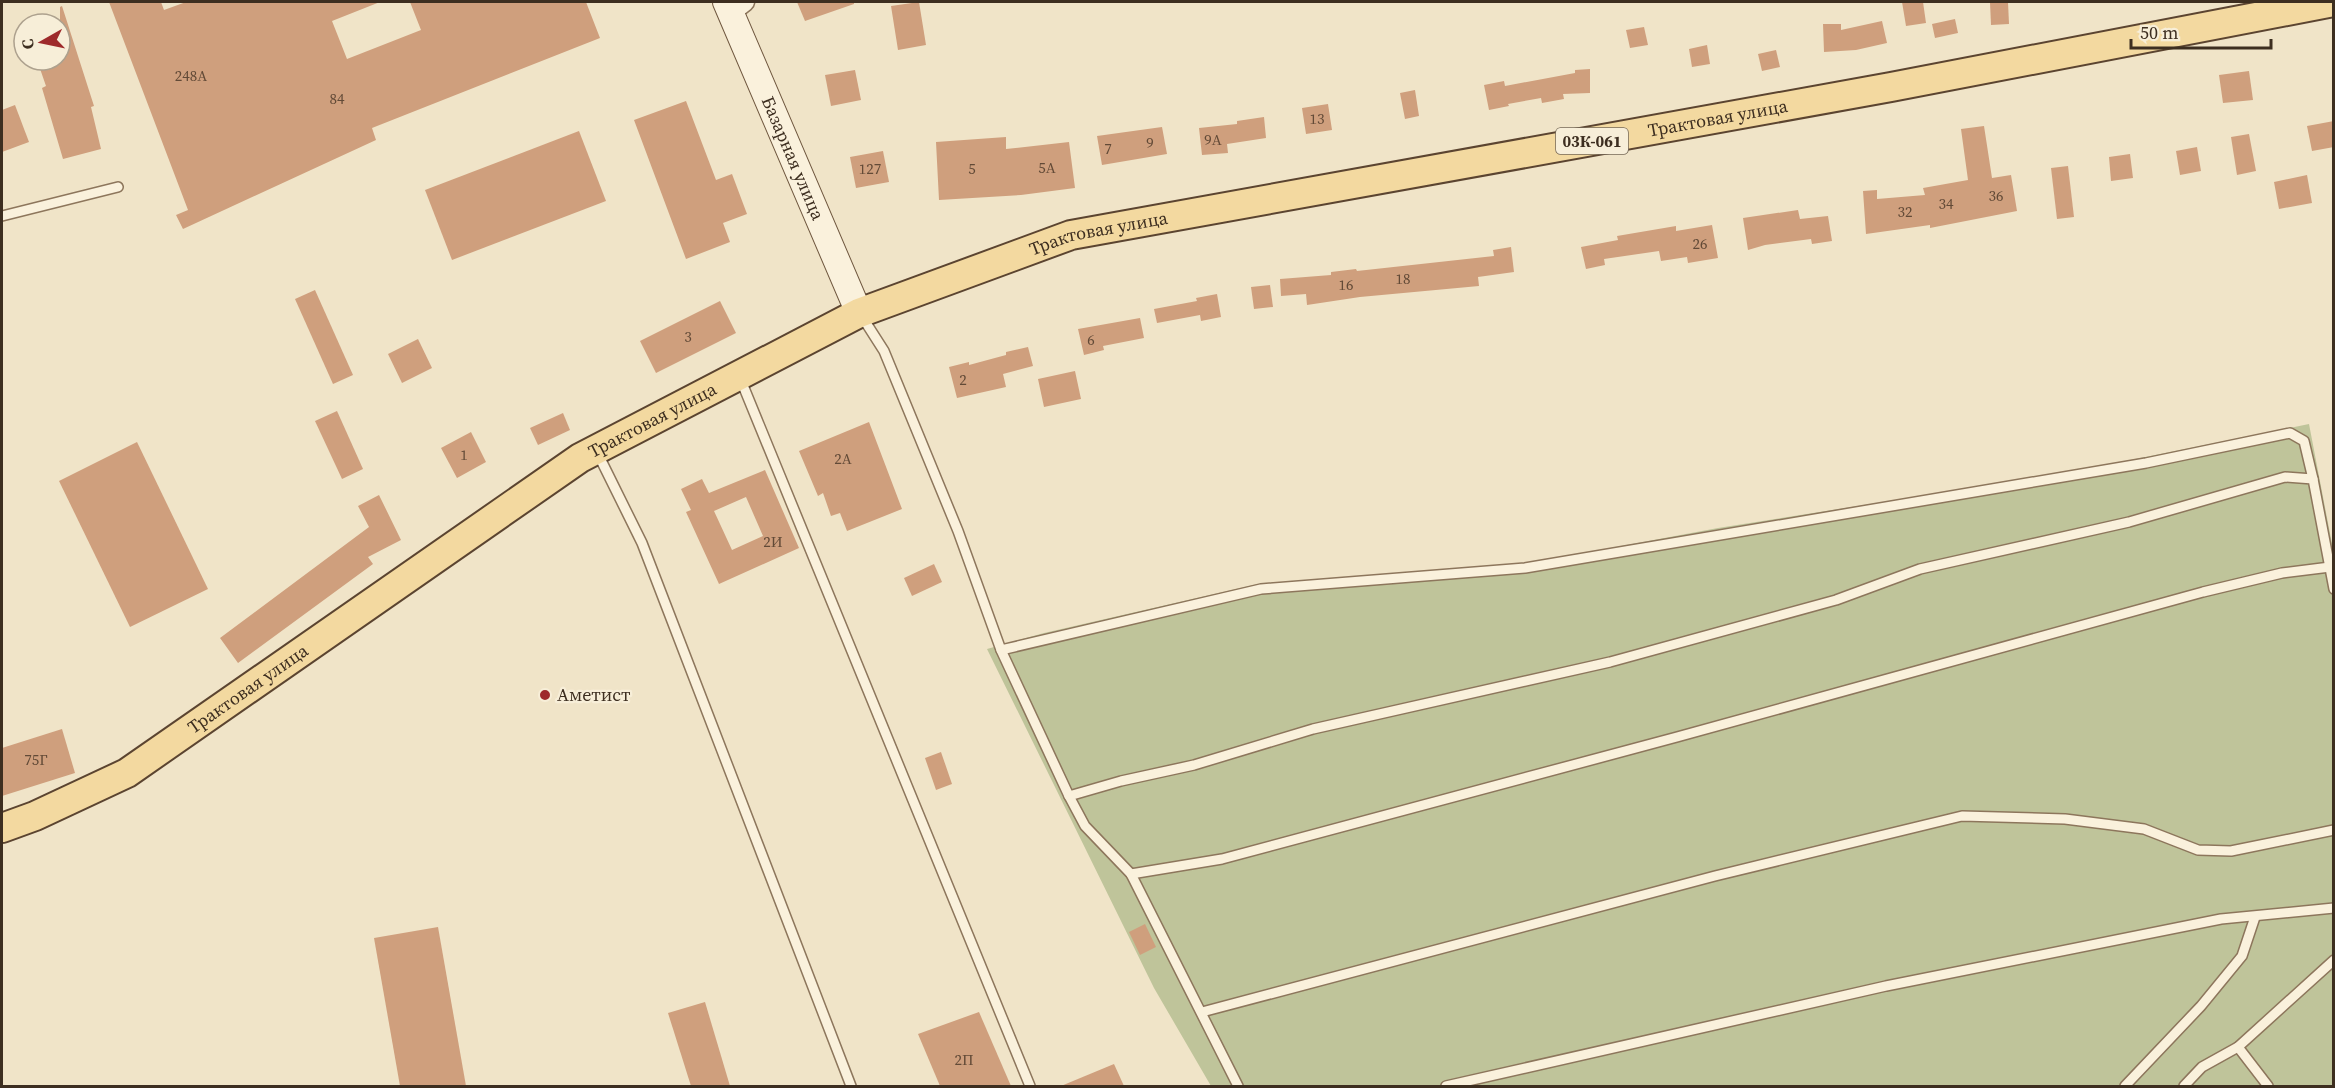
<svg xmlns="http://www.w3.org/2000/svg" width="2335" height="1088" font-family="'Source Serif 4',serif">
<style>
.cemetery{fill:#bfc49a}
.building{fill:#cf9f7d;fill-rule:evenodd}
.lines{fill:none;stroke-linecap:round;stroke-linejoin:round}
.lane-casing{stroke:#8d765c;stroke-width:12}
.street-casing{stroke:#8d765c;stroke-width:21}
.secondary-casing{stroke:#6f573f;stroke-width:28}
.primary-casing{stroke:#5b4430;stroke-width:32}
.lane{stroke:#faf1dc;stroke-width:9}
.street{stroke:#faf1dc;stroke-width:18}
.secondary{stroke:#faf1dc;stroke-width:26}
.primary{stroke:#f3d9a0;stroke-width:28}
.poi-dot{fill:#9e2a2b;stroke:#f7eed8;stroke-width:2}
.labels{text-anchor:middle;stroke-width:4.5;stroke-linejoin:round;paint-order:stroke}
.number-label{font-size:15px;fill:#624a37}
.shield{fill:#f7eed8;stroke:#756857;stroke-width:1.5}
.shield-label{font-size:16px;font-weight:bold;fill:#3d2e20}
.street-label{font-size:18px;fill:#3d2e20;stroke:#f7eed8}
.poi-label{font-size:18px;fill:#3d2e20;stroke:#f7eed8;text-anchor:start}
</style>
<rect width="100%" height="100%" fill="#f0e4c8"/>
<polygon class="cemetery" points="2309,424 2334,554 2333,1086 1211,1086 1154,988 987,649 1044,633 1258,584 1525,564 1718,528 2061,474"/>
<g class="building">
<polygon points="109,2 161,2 164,10 186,2 380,2 332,21 347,59 421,30 410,2 586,2 600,38 372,128 376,140 183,229 176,215 188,210"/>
<polygon points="797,2 854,2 854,4 805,21"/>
<polygon points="919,2 926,45 898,50 891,6"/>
<polygon points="1902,2 1923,2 1926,23 1906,26"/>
<polygon points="1990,2 2008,2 2009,24 1991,25"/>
<polygon points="62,6 94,106 91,107 101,149 63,159 42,88 46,86 37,60 60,60 60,7"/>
<polygon points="1955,19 1958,33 1935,38 1932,24"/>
<polygon points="1882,21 1887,43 1856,50 1824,52 1823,24 1841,24 1841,30"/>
<polygon points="1644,27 1648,45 1630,48 1626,30"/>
<polygon points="1707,45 1710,64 1692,67 1689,49"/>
<polygon points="1776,50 1780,67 1762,71 1758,54"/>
<polygon points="1590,69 1590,93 1563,94 1564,99 1542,103 1541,98 1508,104 1509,106 1489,110 1484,85 1504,81 1505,86 1575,73 1575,70"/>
<polygon points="855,70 861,100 831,106 825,75"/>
<polygon points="2249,71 2253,100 2223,103 2219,75"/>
<polygon points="1415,90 1419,116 1405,119 1400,93"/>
<polygon points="686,101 716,180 732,174 747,214 723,223 730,242 686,259 634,120"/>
<polygon points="1328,104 1332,130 1306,134 1302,108"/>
<polygon points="15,105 29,142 2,152 2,110"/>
<polygon points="1264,117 1266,138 1227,144 1228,153 1202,155 1199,128 1237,124 1237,121"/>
<polygon points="2334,121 2334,147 2312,151 2307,126"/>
<polygon points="1984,126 1992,178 2011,175 2017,211 1930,228 1930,225 1866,234 1863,191 1877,190 1877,199 1925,195 1923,188 1968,180 1961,129"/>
<polygon points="1162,127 1167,154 1102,165 1097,136"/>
<polygon points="579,131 606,201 452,260 425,190"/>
<polygon points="2249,134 2256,171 2237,175 2231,137"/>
<polygon points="1006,137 1006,149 1069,142 1075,188 1021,195 939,200 936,142"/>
<polygon points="2197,147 2201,171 2180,175 2176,151"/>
<polygon points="883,151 889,182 856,188 850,157"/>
<polygon points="2130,154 2133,178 2111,181 2109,157"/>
<polygon points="2068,166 2074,217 2057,219 2051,168"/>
<polygon points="2307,175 2312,203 2279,209 2274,182"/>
<polygon points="1798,210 1800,219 1828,216 1832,241 1812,244 1811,239 1765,245 1748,250 1743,218"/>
<polygon points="1712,225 1718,258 1688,263 1687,257 1661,261 1659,251 1604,259 1605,265 1586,269 1581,247 1618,240 1617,236 1676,226 1676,231"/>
<polygon points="1511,247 1514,272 1478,277 1479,286 1360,297 1307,305 1306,294 1281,296 1280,279 1331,275 1331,272 1356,269 1357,271 1494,256 1493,250"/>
<polygon points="1270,285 1273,307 1254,309 1251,287"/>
<polygon points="315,290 353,375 333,384 295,299"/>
<polygon points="1217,294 1221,317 1201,321 1200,315 1157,323 1154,309 1197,301 1196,298"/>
<polygon points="720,301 736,333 656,373 640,341"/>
<polygon points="1140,318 1144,338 1103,346 1104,350 1084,355 1078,329"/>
<polygon points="418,339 432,368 402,383 388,354"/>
<polygon points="1028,347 1033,366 1003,374 1006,387 957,398 949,367 969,362 969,365 1006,355 1006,352"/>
<polygon points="1075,371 1081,399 1044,407 1038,379"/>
<polygon points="337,411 363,469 342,479 315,421"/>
<polygon points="563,413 570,430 538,445 530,428"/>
<polygon points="869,422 902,509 847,531 840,513 831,516 823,493 818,496 799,451"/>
<polygon points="471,432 486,462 457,478 441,448"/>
<polygon points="137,442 208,589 130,627 59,481"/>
<path d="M765,470L799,548L719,584L686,512L691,510L681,489L702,479L709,493ZM746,497L763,536L732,550L714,511Z"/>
<polygon points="379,495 401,540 368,557 373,564 238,663 220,638 369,527 358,506"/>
<polygon points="934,564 942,582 912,596 904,578"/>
<polygon points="62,729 75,773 2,796 2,748"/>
<polygon points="941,752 952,784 936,790 925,758"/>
<polygon points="1145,924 1156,947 1140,955 1129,932"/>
<polygon points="438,927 466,1086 400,1086 374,938"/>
<polygon points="705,1002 730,1086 691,1086 668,1013"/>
<polygon points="979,1012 1011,1086 940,1086 918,1034"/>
<polygon points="1114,1064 1124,1086 1061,1086"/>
</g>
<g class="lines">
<defs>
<g id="lane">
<polyline points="2,216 118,187"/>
<polyline points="861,315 884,351 958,531 1001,650 1069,796 1085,826 1131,874 1238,1086"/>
<polyline points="740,378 1030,1086"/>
<polyline points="597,452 642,543 851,1086"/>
<polyline points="1001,650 1261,589 1525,568 2146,463 2290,433 2304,441 2313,479"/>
<polyline points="1069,796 1121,781 1194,765 1313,729 1610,662 1836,600 1920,569 2129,522 2285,477 2313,479 2334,589"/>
<polyline points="1131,874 1222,859 1677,737 2203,592 2282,573 2330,567"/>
<polyline points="1202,1012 1715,876 1962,816 2065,819 2144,829 2198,850 2231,851 2334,830"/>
<polyline points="2238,1047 2268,1086"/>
<polyline points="1446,1086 1886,986 2221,919 2334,908"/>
<polyline points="2125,1086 2201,1006 2242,956 2255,917"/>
<polyline points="2184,1086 2202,1067 2238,1047 2334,960"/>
</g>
<polyline id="street" points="731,13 745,2"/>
<g id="secondary">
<path id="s1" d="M726,2L859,313"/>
</g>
<g id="primary">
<path id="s2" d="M2,828L35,816L127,773L580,458L859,313L1071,235L1891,87L2334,2"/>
</g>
</defs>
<use href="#lane" class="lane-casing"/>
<use href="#street" class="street-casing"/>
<use href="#secondary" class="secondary-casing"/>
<use href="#primary" class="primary-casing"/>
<use href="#lane" class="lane"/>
<use href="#street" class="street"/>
<use href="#secondary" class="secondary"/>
<use href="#primary" class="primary"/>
</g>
<circle class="poi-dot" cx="545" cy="695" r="6"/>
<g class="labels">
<g class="number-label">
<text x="191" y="81">248А</text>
<text x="337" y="104">84</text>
<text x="1317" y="124">13</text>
<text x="1213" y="145">9А</text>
<text x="1150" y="148">9</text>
<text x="1108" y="154">7</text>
<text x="1047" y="173">5А</text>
<text x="870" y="174">127</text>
<text x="972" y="174">5</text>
<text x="1996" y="201">36</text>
<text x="1946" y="209">34</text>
<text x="1905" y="217">32</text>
<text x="1700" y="249">26</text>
<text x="1403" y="284">18</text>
<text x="1346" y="290">16</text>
<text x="688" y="342">3</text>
<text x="1091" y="345">6</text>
<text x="963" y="385">2</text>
<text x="464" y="460">1</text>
<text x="843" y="464">2А</text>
<text x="773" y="547">2И</text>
<text x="36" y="765">75Г</text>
<text x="964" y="1065">2П</text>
</g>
<rect class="shield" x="1556" y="128" width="72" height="26" rx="4.5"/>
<g class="shield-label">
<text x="1592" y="147">03К-061</text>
</g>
<g class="street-label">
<text dy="6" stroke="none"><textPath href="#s2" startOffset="1886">Трактовая улица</textPath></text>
<text dy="6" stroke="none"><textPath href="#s1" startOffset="170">Базарная улица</textPath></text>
<text dy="6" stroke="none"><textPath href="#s2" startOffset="1256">Трактовая улица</textPath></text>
<text dy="6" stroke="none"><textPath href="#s2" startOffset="770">Трактовая улица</textPath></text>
<text dy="6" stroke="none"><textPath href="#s2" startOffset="284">Трактовая улица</textPath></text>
</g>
<g class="poi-label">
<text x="557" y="701">Аметист</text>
</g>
</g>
<rect width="2335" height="1088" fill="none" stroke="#3d2e20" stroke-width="6"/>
<g transform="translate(42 42) rotate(261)"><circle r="28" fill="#f7eed8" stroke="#ada18e" stroke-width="1.5"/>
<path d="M0-4.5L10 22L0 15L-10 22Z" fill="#9e2a2b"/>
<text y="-9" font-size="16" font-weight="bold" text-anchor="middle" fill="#3d2e20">С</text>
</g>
<path d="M2131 39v9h140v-9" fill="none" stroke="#3d2e20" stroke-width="3"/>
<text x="2140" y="39" font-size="18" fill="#3d2e20" stroke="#f7eed8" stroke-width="4.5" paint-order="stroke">50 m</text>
</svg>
